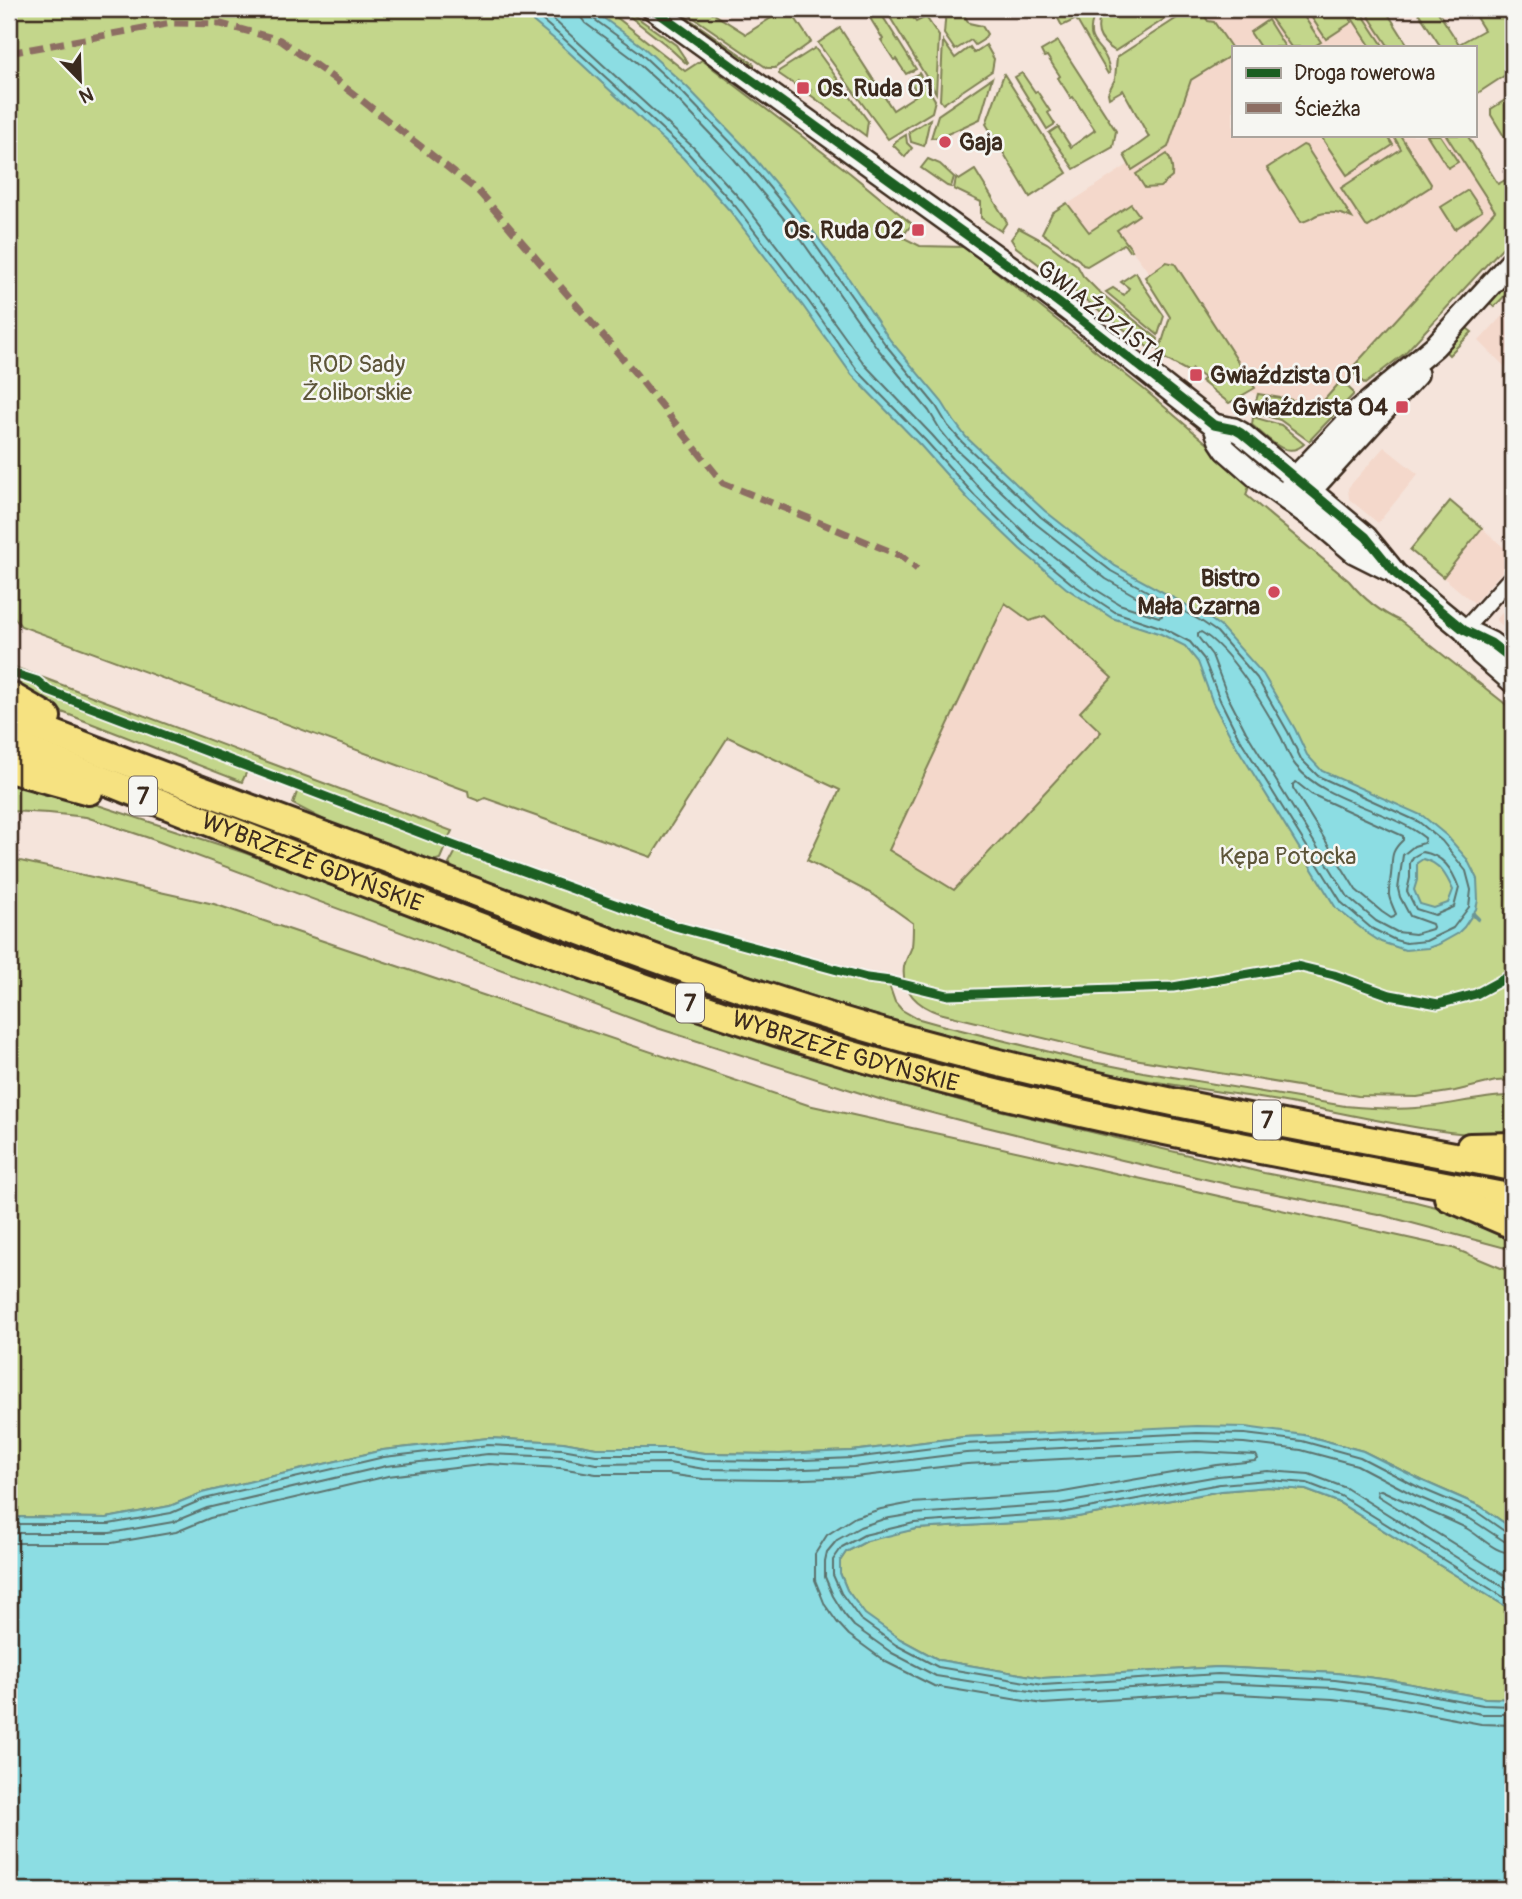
<svg xmlns="http://www.w3.org/2000/svg" width="1522" height="1899" font-family="Pangolin,sans-serif">
<style>
.built{fill:#f4d8cb}
.green{fill:#c3d68b;stroke:#7f8054;stroke-width:2;fill-rule:evenodd}
.water{fill:#8cdde3;stroke:#6c9594;stroke-width:2;fill-rule:evenodd}
.lines{fill:none;stroke-linecap:round;stroke-linejoin:round}
.shore{stroke:#5b726d;stroke-width:2}
.stream{stroke:#6c9594;stroke-width:4.5}
.street-casing{stroke:#3b2a1e;stroke-width:19}
.secondary-casing{stroke:#3b2a1e;stroke-width:26}
.highway-casing{stroke:#3b2a1e;stroke-width:32}
.street{stroke:#f6f6f2;stroke-width:14}
.secondary{stroke:#f6f6f2;stroke-width:21}
.highway{stroke:#f6e281;stroke-width:26}
.quiet{stroke:#8d6e63;stroke-width:7;stroke-dasharray:14 7;stroke-linecap:butt}
.cycleway-casing{stroke:#f6f6f2;stroke-width:13}
.cycleway{stroke:#1b5e20;stroke-width:9}
.poi-dot{fill:#d1495b;stroke:#f6f6f2;stroke-width:2.5}
.labels{text-anchor:middle;stroke-width:5;stroke-linejoin:round;paint-order:stroke}
.shield{fill:#f6f6f2;stroke:#73675e;stroke-width:2}
.shield-label{font-size:23px;font-weight:bold;fill:#3b2a1e}
.poi-label{font-size:24px;font-weight:bold;fill:#3b2a1e;stroke:#f6f6f2;text-anchor:start}
.street-label{font-size:24px;fill:#3b2a1e;stroke:#f6f6f2}
.park-label{font-size:24px;fill:#5d5539;stroke:#f6f6f2}
</style>
<rect width="100%" height="100%" fill="#f5e4db"/>
<filter id="ink" filterUnits="userSpaceOnUse"><feTurbulence type="fractalNoise" baseFrequency=".0143" numOctaves="2"/><feDisplacementMap in="SourceGraphic" scale="14" xChannelSelector="R" yChannelSelector="G"/><feConvolveMatrix kernelMatrix="1 2 1 2 8 2 1 2 1" color-interpolation-filters="sRGB"/></filter>
<g filter="url(#ink)">
<g class="built">
<polygon points="1197,9 1364,9 1389,47 1233,47 1233,135 1446,135 1495,211 1300,431 1214,360 1109,219 1089,232 1068,204 1166,140"/>
<polygon points="1513,304 1513,360 1505,367 1479,341"/>
<polygon points="1384,447 1418,474 1378,523 1349,499 1348,488"/>
<polygon points="1482,528 1513,556 1513,559 1474,603 1443,577"/>
<polygon points="1513,600 1513,635 1496,620"/>
<polygon points="1005,603 1030,621 1045,616 1112,678 1102,732 955,891 888,851"/>
</g>
<g class="green">
<path d="M9,9H606L685,71L702,60L850,173L912,224L902,237L920,246L965,247L1146,391L1251,481L1246,495L1349,581C1363,598 1380,612 1400,621L1513,710V1059L1512,1061L1513,1080L1496,1081L1455,1091L1417,1097L1358,1096L1122,1057L939,1013C918,1006 901,991 904,967C905,960 910,953 912,946C913,939 913,930 913,923L874,895L807,860L840,790L728,737L651,857L485,798L479,801L469,797L468,791L21,626L9,611ZM1005,603L1030,621L1045,616L1112,678L1080,712L1101,732L954,890L889,850Z"/>
<polygon points="620,9 625,9 676,45 688,63 687,64 665,44"/>
<polygon points="667,9 675,9 754,64 754,69"/>
<polygon points="681,9 706,9 746,34 785,9 789,9 811,42 775,68 767,68"/>
<polygon points="866,9 878,9 916,69 906,74 896,59 894,60 881,40 883,39 865,10"/>
<polygon points="885,9 908,9 916,22 926,17 939,36 936,93"/>
<polygon points="946,9 960,9 969,23 982,26 987,34 983,40 975,45 971,40 955,50 944,34"/>
<path d="M1053,9H1096C1080,52 1106,38 1110,73L1108,74L1076,19L1062,26Z"/>
<path d="M1103,9H1180L1115,51C1097,40 1094,29 1103,9Z"/>
<polygon points="1191,9 1206,9 1204,15 1208,21 1214,22 1233,50 1233,54 1191,80 1168,147 1132,170 1124,155 1149,137 1123,90 1109,98 1108,93 1115,79 1117,57"/>
<polygon points="1276,9 1299,9 1321,42 1313,47 1291,47 1268,14"/>
<polygon points="1306,9 1343,9 1352,22 1326,39"/>
<polygon points="1346,9 1359,9 1384,47 1371,47"/>
<polygon points="1364,9 1385,9 1409,47 1389,47"/>
<polygon points="1416,9 1436,9 1459,44 1484,30 1472,11 1476,9 1513,9 1513,70 1475,95 1475,47 1441,47"/>
<polygon points="1268,20 1285,47 1260,47 1250,32"/>
<polygon points="840,28 893,110 918,94 909,79 919,73 935,100 932,112 888,139 818,43"/>
<polygon points="943,41 955,58 970,47 974,53 986,45 994,59 992,71 943,104 940,100"/>
<polygon points="1058,41 1116,131 1113,147 1074,169 1049,133 1058,127 1071,147 1095,130 1073,97 1071,98 1058,78 1060,76 1047,56 1044,57 1041,51"/>
<polygon points="815,48 868,121 866,136 809,94 811,90 798,81 795,85 779,74 779,71"/>
<polygon points="1022,73 1035,92 1037,91 1050,111 1048,113 1055,124 1047,129 1015,77"/>
<polygon points="1004,74 1067,173 1030,197 986,124"/>
<polygon points="992,78 980,119 941,137 931,138 938,115"/>
<polygon points="1510,97 1513,102 1513,151 1491,115 1491,109"/>
<polygon points="930,119 924,146 911,142 909,132"/>
<polygon points="906,135 907,143 912,148 905,157 893,145 896,141"/>
<polygon points="1320,135 1387,135 1393,145 1347,175"/>
<polygon points="1393,135 1400,135 1431,184 1430,187 1368,227 1366,226 1341,188 1401,149"/>
<polygon points="1427,135 1440,135 1458,162 1448,168"/>
<polygon points="1446,135 1467,135 1498,184 1507,179 1513,187 1513,236 1404,354 1365,384 1352,372 1353,371 1351,369 1495,211"/>
<path d="M1303,145L1306,146L1352,218C1341,213 1328,211 1317,215C1311,218 1308,221 1301,222L1267,168Z"/>
<path d="M1167,154C1172,161 1173,169 1172,177L1160,187L1145,188L1136,174Z"/>
<polygon points="928,159 940,164 954,177 951,187 947,186 921,168"/>
<polygon points="975,170 1007,222 1001,231 981,218 981,202 954,189 956,178 959,180"/>
<polygon points="1468,190 1482,211 1455,229 1441,207"/>
<polygon points="1067,203 1089,232 1131,204 1139,215 1117,230 1132,250 1129,251 1124,244 1087,266 1083,265 1079,260 1042,233 1052,213"/>
<polygon points="1019,228 1047,243 1077,265 1083,276 1097,290 1158,339 1156,347 1150,349 1016,247 1011,239"/>
<polygon points="1166,262 1175,264 1255,388 1229,403 1201,381 1204,378 1192,369 1189,372 1158,355 1170,317 1145,277"/>
<polygon points="1136,272 1141,282 1164,316 1158,335 1106,292 1113,288 1124,295 1129,288 1121,282"/>
<polygon points="1513,272 1513,287 1494,307 1487,300"/>
<polygon points="1464,326 1472,332 1449,355 1444,350"/>
<polygon points="1341,381 1353,392 1353,395 1309,441 1280,420 1253,412 1258,394 1304,402 1301,406 1311,415"/>
<path d="M1253,417L1281,425L1304,444C1286,461 1267,437 1252,425Z"/>
<polygon points="1450,501 1482,528 1443,577 1410,550"/>
<polygon points="9,665 452,831 448,839 69,697 40,680 9,670"/>
<polygon points="9,676 39,686 61,701 247,771 242,782 62,712 9,685"/>
<polygon points="9,778 64,794 245,853 624,996 773,1047 973,1104 1264,1173 1412,1201 1444,1209 1513,1236 1513,1250 1378,1214 1231,1185 1122,1160 974,1124 879,1099 657,1028 149,838 86,817 49,813 9,811"/>
<polygon points="298,789 445,847 440,859 433,861 332,824 293,804"/>
<polygon points="9,828 11,859 214,904 808,1105 1453,1248 1513,1273 1513,1529 1480,1506 1423,1481 1363,1451 1304,1435 1116,1430 964,1437 852,1451 780,1454 704,1453 671,1448 596,1448 563,1442 488,1438 383,1450 202,1493 170,1506 107,1518 9,1517"/>
<path d="M456,851L674,929L867,981L889,985L895,1002L902,1010L916,1018L941,1025L1078,1059L1143,1072L1345,1106C1368,1108 1392,1110 1416,1108C1447,1106 1477,1097 1508,1096L1510,1098C1510,1111 1513,1123 1513,1136C1434,1136 1357,1115 1279,1101C1229,1093 1178,1086 1127,1077C1078,1068 1030,1056 982,1044C801,999 628,933 454,869L449,864Z"/>
<polygon points="1268,1487 1306,1490 1338,1502 1513,1611 1513,1699 1485,1698 1390,1680 1336,1673 1218,1667 1043,1678 939,1660 900,1639 865,1615 847,1590 840,1573 840,1561 846,1552 867,1541 887,1535 916,1529 1061,1520 1221,1491"/>
</g>
<g class="water">
<path d="M518,9H591L642,46L688,88L745,147L787,197L847,276L890,340L942,402L954,421L966,437L1045,511L1115,566L1205,615L1221,627L1263,674L1295,729L1307,755L1322,771L1423,816L1447,836L1467,859L1477,879L1478,900L1476,909L1464,927L1457,934L1439,944L1428,948L1405,950L1381,942L1367,933L1336,908L1232,739L1213,703L1198,662L1185,646L1161,634L1112,618L1066,588L1020,549L970,501L921,446L852,375L803,306L730,211L683,158L559,43ZM1423,859C1440,863 1446,875 1453,890L1448,903L1434,908L1420,904L1414,890L1417,880V863Z"/>
<polygon points="1197,1426 1245,1427 1304,1435 1363,1451 1423,1481 1480,1506 1513,1529 1513,1611 1338,1502 1306,1490 1268,1487 1221,1491 1061,1520 916,1529 867,1541 846,1552 840,1561 840,1573 847,1590 865,1614 900,1639 939,1660 1043,1678 1218,1667 1336,1673 1390,1680 1485,1698 1513,1699 1513,1890 9,1890 9,1517 107,1518 170,1506 202,1493 383,1450 488,1438 563,1442 596,1448 671,1448 704,1453 780,1454 852,1451 964,1437"/>
</g>
<g class="lines">
<g class="shore">
<polyline points="529,9 563,38 688,153 736,207 809,302 858,371 926,441 975,496 1024,544 1071,583 1115,612 1163,628 1190,642 1204,659 1220,700 1238,736 1342,903 1371,928 1395,940 1406,943 1426,941 1453,928 1469,907 1471,890 1466,871 1442,841 1419,822 1318,776 1301,759 1288,732 1257,678 1217,632 1201,621 1111,571 1041,517 962,442 948,426 936,406 885,344 807,233 740,152 683,93 638,51 591,17 588,9"/>
<polyline points="542,9 694,148 743,202 816,297 865,365 932,435 981,490 1030,538 1095,589 1119,604 1159,617 1162,616 1162,611 1106,579 1036,524 955,448 941,431 929,411 878,349 800,238 733,158 677,99 632,58 585,23 580,16 580,9"/>
<path d="M1201,632C1232,650 1264,706 1281,737C1286,747 1289,758 1296,766C1326,803 1387,808 1425,838L1424,843L1414,846L1403,855L1398,889L1400,897L1410,916L1432,924L1433,927L1432,929L1415,934L1397,932L1376,921L1348,897L1246,732L1228,697L1212,655L1198,637V634Z"/>
<path d="M1296,782L1311,794L1403,836V840C1389,853 1393,858 1391,875C1388,896 1387,894 1396,914L1394,917L1391,918L1382,912L1356,890L1293,788V784Z"/>
<path d="M1422,852C1443,855 1452,869 1459,888L1454,907L1435,915L1416,909L1407,891L1410,878V863L1413,857Z"/>
<polyline points="9,1524 109,1524 171,1513 204,1499 384,1457 488,1445 562,1449 596,1455 670,1455 704,1460 780,1461 853,1458 965,1444 1197,1433 1245,1434 1302,1441 1360,1457 1420,1488 1477,1512 1507,1533 1513,1534"/>
<polyline points="9,1533 110,1533 173,1522 207,1508 386,1466 488,1454 561,1457 596,1464 669,1463 704,1469 780,1470 854,1467 966,1453 1197,1441 1244,1443 1301,1450 1357,1465 1416,1496 1472,1520 1504,1541 1513,1543"/>
<polyline points="9,1543 112,1543 176,1532 210,1518 388,1476 489,1464 560,1468 596,1474 668,1474 703,1479 780,1480 855,1477 967,1464 1197,1452 1256,1455 1258,1459 1255,1461 1217,1465 1058,1493 912,1503 881,1509 855,1517 827,1535 815,1554 815,1580 825,1605 837,1622 849,1635 886,1662 934,1686 1043,1704 1218,1693 1333,1699 1386,1706 1481,1724 1513,1725"/>
<path d="M1513,1553C1494,1553 1482,1537 1466,1528C1438,1514 1409,1504 1381,1490L1377,1491L1378,1496L1513,1581"/>
<polyline points="1513,1593 1346,1488 1309,1474 1268,1471 1218,1476 1059,1504 914,1514 884,1519 860,1527 837,1540 827,1552 825,1561 825,1577 833,1596 844,1614 854,1626 892,1653 936,1676 1043,1693 1218,1683 1334,1688 1388,1696 1482,1714 1513,1714"/>
<polyline points="1513,1603 1341,1496 1307,1483 1268,1480 1220,1484 1060,1513 914,1523 864,1535 842,1547 833,1560 833,1575 841,1593 860,1619 896,1645 938,1667 1043,1685 1218,1674 1335,1680 1389,1687 1483,1705 1513,1706"/>
</g>
<polyline class="stream" points="1473,914 1478,919"/>
<defs>
<polyline id="street" points="1464,630 1513,575"/>
<g id="secondary">
<polyline points="653,9 1018,272 1076,316 1214,425 1234,429 1241,433 1366,537 1396,574 1464,630 1491,643 1513,660"/>
<polyline points="1214,425 1220,441 1226,450 1259,479 1321,524 1354,552 1388,569"/>
<polyline points="1299,498 1310,491 1417,374"/>
<polyline points="1288,500 1288,492 1295,478 1358,411 1435,346 1513,260"/>
<polyline points="1465,631 1481,654 1513,682"/>
</g>
<g id="highway">
<polyline points="9,695 47,717"/>
<path d="M9,716C151,773 295,824 438,878C599,938 759,1000 925,1044C1118,1096 1316,1130 1513,1167"/>
<path id="s1" d="M9,743C154,800 298,858 444,913C570,961 696,1008 825,1047C1050,1115 1283,1154 1513,1198"/>
<polyline points="9,769 89,791"/>
<polyline points="1470,1147 1513,1146"/>
<polyline points="1448,1197 1513,1225"/>
</g>
</defs>
<use href="#street" class="street-casing"/>
<use href="#secondary" class="secondary-casing"/>
<use href="#highway" class="highway-casing"/>
<use href="#street" class="street"/>
<use href="#secondary" class="secondary"/>
<use href="#highway" class="highway"/>
<polyline class="quiet" points="9,53 171,23 221,24 280,40 332,77 479,192 636,374 723,483 901,556 917,569"/>
<defs>
<g id="cycleway">
<polyline points="653,9 1018,272 1076,316 1214,425 1234,429 1241,433 1366,537 1396,574 1464,630 1491,643 1513,660"/>
<polyline points="9,672 37,681 49,691 452,845 675,926 867,978 890,981 948,995 1173,987 1297,966 1334,975 1390,995 1438,1004 1476,994 1513,974"/>
</g>
</defs>
<use href="#cycleway" class="cycleway-casing"/>
<use href="#cycleway" class="cycleway"/>
</g>
</g>
<g class="poi-dot">
<rect x="796" y="81" width="14" height="14" rx="3.5"/>
<circle cx="945" cy="142" r="7"/>
<rect x="911" y="223" width="14" height="14" rx="3.5"/>
<rect x="1189" y="368" width="14" height="14" rx="3.5"/>
<rect x="1395" y="400" width="14" height="14" rx="3.5"/>
<circle cx="1274" cy="592" r="7"/>
</g>
<g class="labels">
<g class="shield">
<rect x="129" y="776.5" width="28" height="39" rx="5"/>
<rect x="676" y="983.5" width="28" height="39" rx="5"/>
<rect x="1253" y="1100.5" width="28" height="39" rx="5"/>
</g>
<g class="shield-label">
<text x="143" y="804">7</text>
<text x="690" y="1011">7</text>
<text x="1267" y="1128">7</text>
</g>
<g class="poi-label">
<text x="817" y="96">Os. Ruda 01</text>
<text x="959" y="150">Gaja</text>
<text x="904" y="238" text-anchor="end">Os. Ruda 02</text>
<text x="1210" y="383">Gwiaździsta 01</text>
<text x="1388" y="415" text-anchor="end">Gwiaździsta 04</text>
<text x="1260" y="586" text-anchor="end">Bistro<tspan x="1260" dy="28">Mała Czarna</tspan></text>
</g>
<g class="street-label">
<text transform="translate(1102 313) rotate(38)" y="8">GWIAŹDZISTA</text>
<text dy="8" stroke="none"><textPath href="#s1" startOffset="326">WYBRZEŻE GDYŃSKIE</textPath></text>
<text dy="8" stroke="none"><textPath href="#s1" startOffset="892">WYBRZEŻE GDYŃSKIE</textPath></text>
</g>
<g class="park-label">
<text x="357" y="372">ROD Sady<tspan x="357" dy="28">Żoliborskie</tspan></text>
<text x="1288" y="864">Kępa Potocka</text>
</g>
</g>
<rect width="1522" height="1899" fill="none" stroke="#f6f6f2" stroke-width="35"/>
<rect x="18" y="18" width="1487" height="1864" fill="none" stroke="#3b2a1e" stroke-width="2.5" filter="url(#ink)"/>
<rect x="1232" y="46" width="245" height="91" fill="#f6f6f2" stroke="#aba49d" stroke-width="2"/>
<rect x="1246" y="68" width="35" height="10" fill="#1b5e20" stroke="#aba49d" stroke-width="2"/>
<text x="1294" y="80" font-size="21" fill="#3b2a1e">Droga rowerowa</text>
<rect x="1246" y="103" width="35" height="10" fill="#8d6e63" stroke="#aba49d" stroke-width="2"/>
<text x="1294" y="116" font-size="21" fill="#3b2a1e">Ścieżka</text>
<g transform="translate(80 80) rotate(157)" stroke="#f6f6f2" stroke-width="5" paint-order="stroke">
<path d="M0-5L12 26L0 18L-12 26Z" fill="#3b2a1e"/>
<text y="-10" font-size="19" font-weight="bold" text-anchor="middle" fill="#3b2a1e">N</text>
</g>
</svg>
